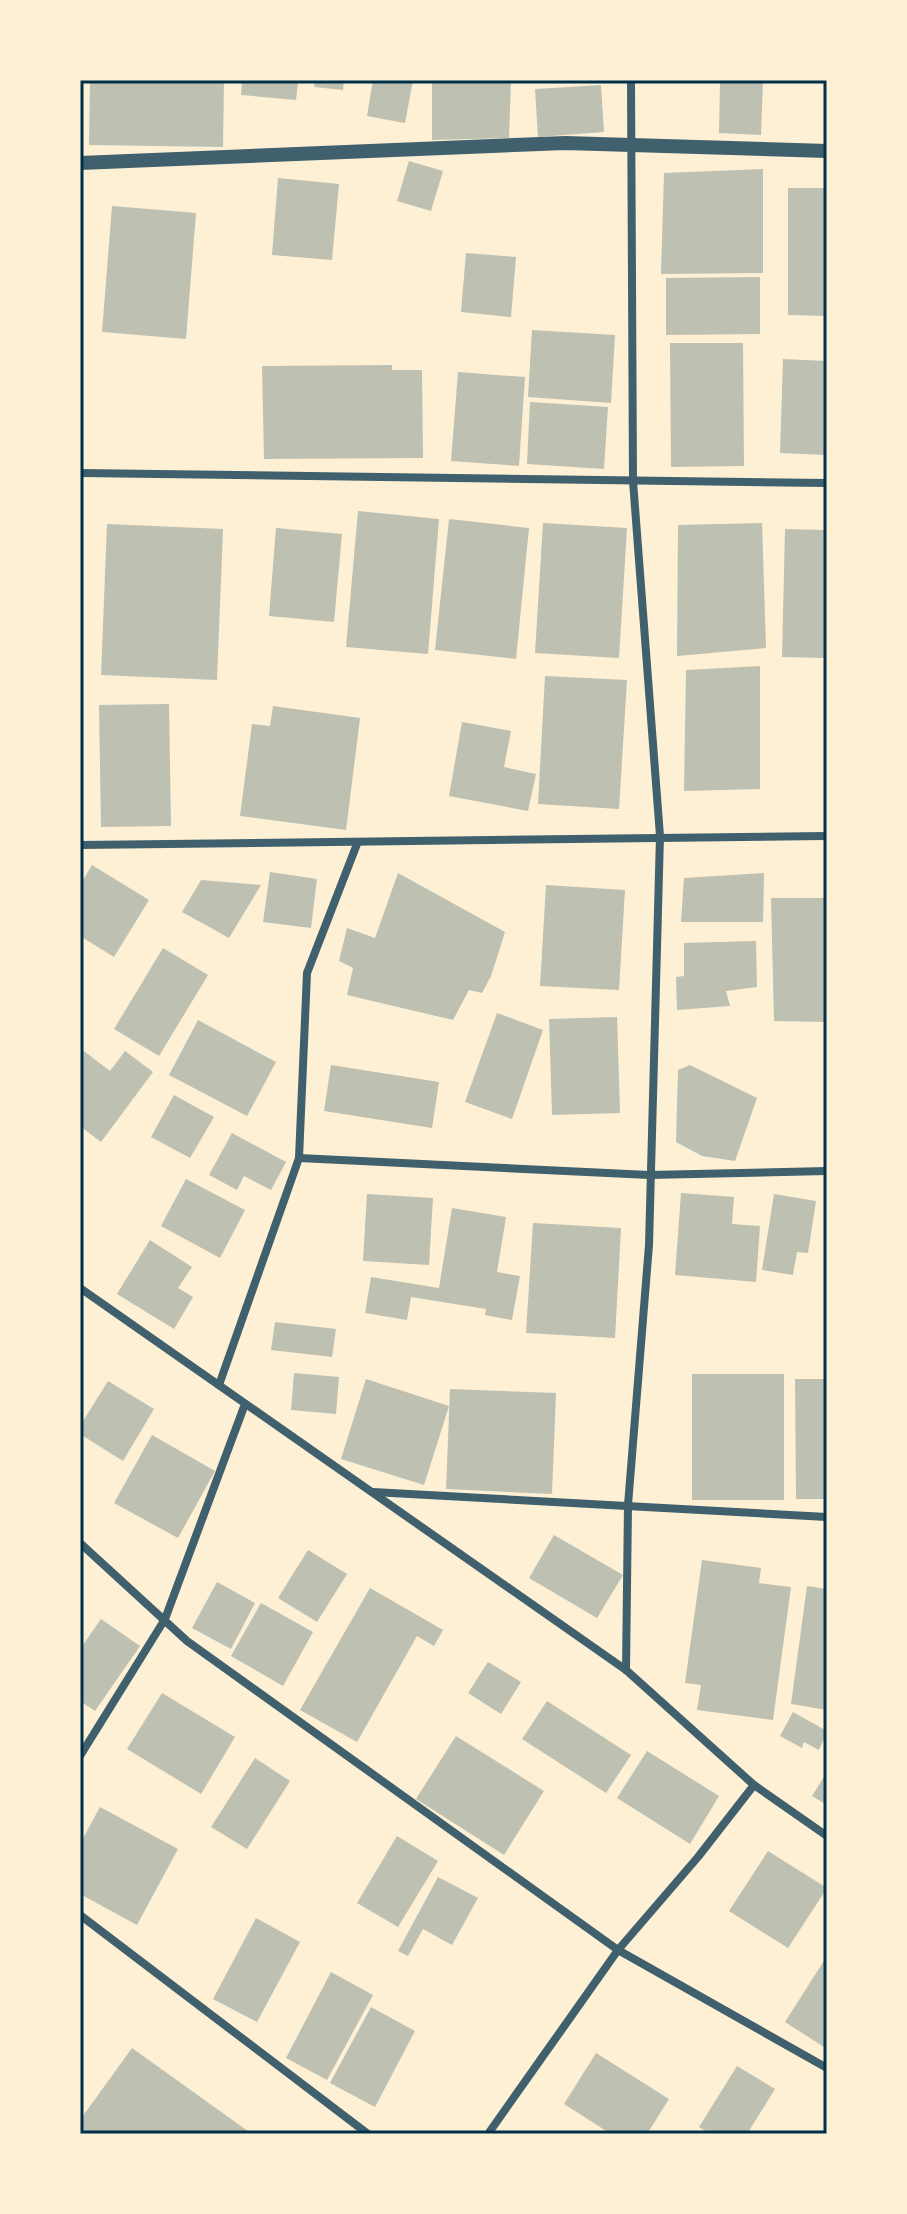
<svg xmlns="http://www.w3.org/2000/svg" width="907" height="2214" font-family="Signika,sans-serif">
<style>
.building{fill:#bec0b2}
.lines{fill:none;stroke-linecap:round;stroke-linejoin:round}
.minor{stroke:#3f606c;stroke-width:8}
.tertiary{stroke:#3f606c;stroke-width:14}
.neatline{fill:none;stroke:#003049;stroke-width:3}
</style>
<rect width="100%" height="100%" fill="#fdf0d5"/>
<g class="building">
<polygon points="90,80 224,80 223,147 89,145"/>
<polygon points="242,80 298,83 296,100 241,95"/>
<polygon points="315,80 344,80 343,90 314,87"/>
<polygon points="373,80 413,80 405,123 367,116"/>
<polygon points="432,80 511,80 509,138 432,140"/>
<polygon points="720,80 763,80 761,135 719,133"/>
<polygon points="601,85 604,132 538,137 535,89"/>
<polygon points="409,161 443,171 431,211 397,201"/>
<polygon points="763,169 763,273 661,274 664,173"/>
<polygon points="278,178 339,184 332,260 272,255"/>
<polygon points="788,188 827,188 827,316 788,315"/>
<polygon points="112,206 196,213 186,339 102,332"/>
<polygon points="466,253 516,257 511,317 461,312"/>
<polygon points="760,277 760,334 666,335 666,278"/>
<polygon points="532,330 615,335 611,403 528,397"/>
<polygon points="670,343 743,343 744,466 671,467"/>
<polygon points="783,359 827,361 827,455 780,453"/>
<polygon points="392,365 392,370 422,370 423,458 264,459 262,366"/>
<polygon points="458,372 525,377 519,466 451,461"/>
<polygon points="530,402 608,407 604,469 527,464"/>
<polygon points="358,511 439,519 428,654 346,647"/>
<polygon points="449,519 529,528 516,659 435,650"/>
<polygon points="543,523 627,528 619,658 535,653"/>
<polygon points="762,523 766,648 677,656 678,525"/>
<polygon points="107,524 223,529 217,680 101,675"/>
<polygon points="276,528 342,534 334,622 269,616"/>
<polygon points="785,529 827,530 827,658 782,657"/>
<polygon points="760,666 760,789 684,791 686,670"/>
<polygon points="545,676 627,680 619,809 538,804"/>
<polygon points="169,704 171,826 101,827 99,705"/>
<polygon points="273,706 360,718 346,830 240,816 252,724 270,726"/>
<polygon points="462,722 511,731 504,767 536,774 528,811 449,796"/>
<polygon points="92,865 149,900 114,957 80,936 80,885"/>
<polygon points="270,872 317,879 311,928 263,922"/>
<polygon points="398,873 505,932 491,976 482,993 469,990 453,1020 347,995 353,968 339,961 347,928 375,938"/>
<polygon points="764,873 763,922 681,922 684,878"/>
<polygon points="201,880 261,885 229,938 182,912"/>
<polygon points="546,885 625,890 619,990 540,986"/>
<polygon points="771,898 827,898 827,1022 774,1021"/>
<polygon points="756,941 757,987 726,991 730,1006 677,1010 676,977 684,976 684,943"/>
<polygon points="163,948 208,975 159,1056 114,1029"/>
<polygon points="497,1013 543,1030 512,1119 465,1102"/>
<polygon points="617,1017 620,1113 552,1115 549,1019"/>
<polygon points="198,1020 276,1062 247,1116 169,1075"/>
<polygon points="80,1048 110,1071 125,1051 153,1072 101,1142 80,1126"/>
<polygon points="331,1065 439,1082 432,1128 324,1111"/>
<polygon points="690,1065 757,1098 735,1161 702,1156 676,1142 678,1070"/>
<polygon points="174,1095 214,1117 190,1158 151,1137"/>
<polygon points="232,1133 286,1162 271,1190 244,1176 237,1190 209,1175"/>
<polygon points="186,1179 245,1210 220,1258 161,1226"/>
<polygon points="681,1193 734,1197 732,1224 760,1226 756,1282 675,1275"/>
<polygon points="367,1194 433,1198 429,1265 363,1261"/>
<polygon points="774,1194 816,1201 808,1253 797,1252 793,1275 762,1270"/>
<polygon points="452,1208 506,1217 497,1272 520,1276 512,1320 485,1315 486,1309 411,1297 407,1320 365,1313 371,1277 439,1288"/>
<polygon points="533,1223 621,1228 615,1338 526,1333"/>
<polygon points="150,1240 192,1267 178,1288 193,1297 174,1329 117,1294"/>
<polygon points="275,1322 336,1329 332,1357 271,1350"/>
<polygon points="294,1373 339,1377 336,1414 291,1410"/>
<rect x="692" y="1374" width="92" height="126"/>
<polygon points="366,1379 449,1406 424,1485 341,1459"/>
<polygon points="795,1379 827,1379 827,1499 796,1499"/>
<polygon points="108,1381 154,1409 123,1461 80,1434 80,1426"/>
<polygon points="450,1389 556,1393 552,1494 446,1489"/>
<polygon points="152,1435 215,1471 178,1538 114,1503"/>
<polygon points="554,1535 623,1575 597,1618 529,1578"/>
<polygon points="308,1550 347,1574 317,1622 278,1598"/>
<polygon points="702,1560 761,1568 759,1583 791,1587 773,1720 697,1710 701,1685 685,1683"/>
<polygon points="217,1582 255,1603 231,1649 192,1628"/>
<polygon points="807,1586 827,1589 827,1710 791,1704"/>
<polygon points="370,1588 443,1630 434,1646 417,1636 357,1742 300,1710"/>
<polygon points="261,1603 313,1632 283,1686 231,1656"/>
<polygon points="101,1619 140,1646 95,1711 80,1701 80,1649"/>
<polygon points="488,1662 521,1682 501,1714 468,1693"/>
<polygon points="162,1693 235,1737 201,1794 127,1749"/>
<polygon points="547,1701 631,1755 606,1793 522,1739"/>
<polygon points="793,1712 827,1731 819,1750 804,1742 802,1748 780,1736"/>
<polygon points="456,1736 544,1791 504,1855 416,1799"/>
<polygon points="647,1751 719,1796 690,1844 617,1798"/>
<polygon points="255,1758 290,1781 247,1849 211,1827"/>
<polygon points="827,1772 827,1805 812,1796"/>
<polygon points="100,1807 178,1849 137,1925 80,1894 80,1844"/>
<polygon points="397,1836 438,1861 398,1927 357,1903"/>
<polygon points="768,1851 827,1888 788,1948 729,1911"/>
<polygon points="438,1877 478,1898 452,1945 423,1929 408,1956 398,1951"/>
<polygon points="256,1918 300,1942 257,2022 213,1999"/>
<polygon points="827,1956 827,2049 785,2022"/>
<polygon points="331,1972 373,1995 327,2080 286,2058"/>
<polygon points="371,2007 415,2031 375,2107 330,2083"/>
<polygon points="132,2048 252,2134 87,2134 80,2129 80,2120"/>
<polygon points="596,2053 669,2099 647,2134 611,2134 564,2104"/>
<polygon points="737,2066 775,2089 747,2134 710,2134 699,2127"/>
</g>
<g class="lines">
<g class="minor">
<polyline points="80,473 827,483"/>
<polyline points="80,845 827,836"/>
<polyline points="299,1158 649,1175 827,1171"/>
<polyline points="80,1288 626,1670 754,1785 827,1836"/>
<polyline points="219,1385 299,1158 307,973 357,844"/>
<polyline points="373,1492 827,1517"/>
<polyline points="80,1543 187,1641 618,1950 827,2068"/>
<polyline points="626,1670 628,1505 649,1245 660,836 633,481 631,80"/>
<polyline points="80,1756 165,1619 245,1404"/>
<polyline points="80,1915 368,2134"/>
<polyline points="488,2134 618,1950 698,1857 754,1785"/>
</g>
<polyline class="tertiary" points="80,163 565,143 827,151"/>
</g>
<rect width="907" height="2214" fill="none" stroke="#fdf0d5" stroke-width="164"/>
<rect x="82" y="82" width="743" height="2050" class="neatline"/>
</svg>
